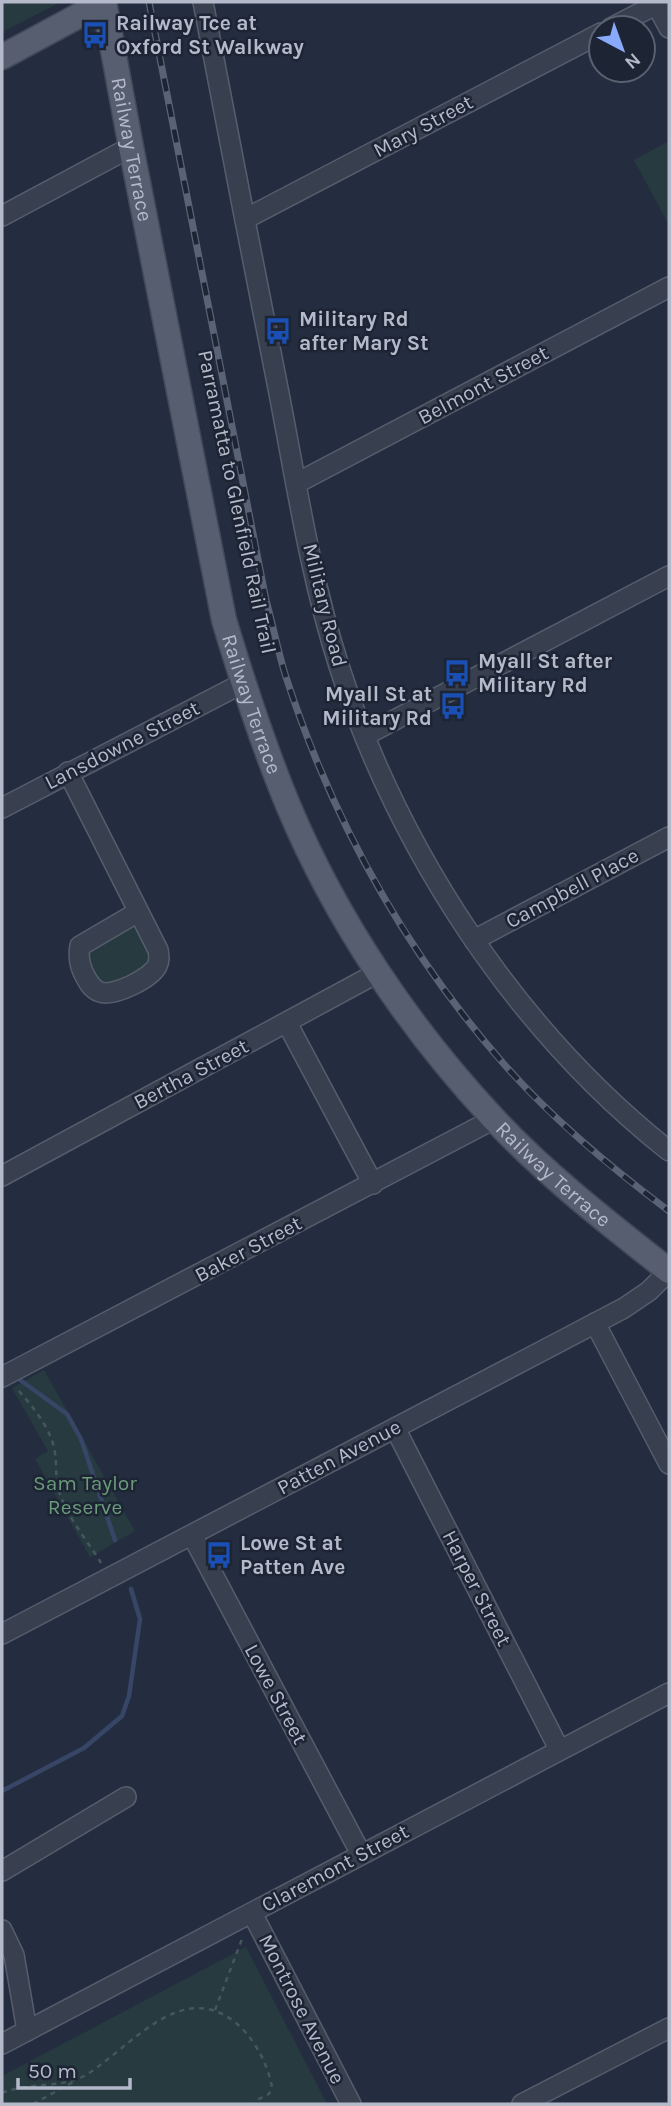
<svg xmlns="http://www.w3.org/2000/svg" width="671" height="2106" font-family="Karla,sans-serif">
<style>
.green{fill:#263a40}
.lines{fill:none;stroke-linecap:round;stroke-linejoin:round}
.stream{stroke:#374666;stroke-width:4.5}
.minor-casing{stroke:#565d6d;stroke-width:22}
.major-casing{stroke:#414858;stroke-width:27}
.path{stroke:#44575d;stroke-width:2.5;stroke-dasharray:5 5;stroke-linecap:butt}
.minor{stroke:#383f4f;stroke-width:19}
.major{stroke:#565e6f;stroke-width:24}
.rail-casing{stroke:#5a6376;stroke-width:7}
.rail{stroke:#1d2434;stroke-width:4.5;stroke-dasharray:13;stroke-linecap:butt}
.labels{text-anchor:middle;stroke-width:5;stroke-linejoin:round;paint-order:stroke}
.poi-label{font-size:21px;font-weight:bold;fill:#b4baca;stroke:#1d2434;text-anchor:start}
.street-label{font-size:21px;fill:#b4baca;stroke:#1d2434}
.park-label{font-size:21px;fill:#6a9b7a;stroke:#1d2434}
</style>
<rect width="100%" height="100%" fill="#242d3f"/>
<g class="green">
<polygon points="2,2 61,2 2,32"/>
<polygon points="669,141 669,225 634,160"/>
<polygon points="132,927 140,930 152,953 149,965 112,985 98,982 86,960 86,952"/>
<polygon points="44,1370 135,1531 90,1557 35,1459 48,1451 12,1388"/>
<polygon points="246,1947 327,2104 2,2104 2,2076"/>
</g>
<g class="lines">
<g class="stream">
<polyline points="16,1377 67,1414 81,1439 115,1540"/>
<polyline points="2,1791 84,1748 122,1716 129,1696 140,1619 131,1589"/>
</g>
<defs>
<g id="minor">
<path d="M203,2C227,127 251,253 276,378C295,474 309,573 339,666C399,851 515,1029 669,1151"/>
<polyline points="655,2 669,28"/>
<polyline points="611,28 661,2"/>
<polyline points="2,216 131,147"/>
<polyline points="245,219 601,33"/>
<polyline points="297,483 669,287"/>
<polyline points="366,735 669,576"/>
<path d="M68,772L158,950C159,956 160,960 157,966C151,978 114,997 100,992C91,989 87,980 83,972C79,963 78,956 80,946L138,912"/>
<polyline points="2,808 243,683"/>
<polyline points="474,940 669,837"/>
<polyline points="287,1023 373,1184"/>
<polyline points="2,1176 379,972"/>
<polyline points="595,1323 669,1464"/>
<polyline points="2,1377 494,1119"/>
<polyline points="395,1428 559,1749"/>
<polyline points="192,1535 361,1854"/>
<polyline points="2,1634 624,1308 649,1291 669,1271"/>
<polyline points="2,1871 126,1797"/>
<polyline points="252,1913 351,2104"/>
<polyline points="2,1930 14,1955 27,2031"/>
<polyline points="2,2044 669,1693"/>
<polyline points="522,2104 669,2028"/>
</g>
<g id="major">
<path id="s1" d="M104,2L131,147L224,620C243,683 263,745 288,805C336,920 409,1028 493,1118C546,1175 608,1223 669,1271"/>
<polyline points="2,57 104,2"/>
</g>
</defs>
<use href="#minor" class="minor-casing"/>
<use href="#major" class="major-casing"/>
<g class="path">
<path d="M19,1391C34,1408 52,1430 55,1453C57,1466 55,1479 59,1491C67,1517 87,1540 101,1563"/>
<polyline points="215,2010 242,1939"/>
<path d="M2,2093C29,2082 62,2088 84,2076C129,2050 180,1977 236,2023C254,2038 268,2064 272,2087L269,2094L257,2100L253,2104"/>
<polyline points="33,2104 75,2081"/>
</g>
<use href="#minor" class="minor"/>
<use href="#major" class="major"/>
<defs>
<path id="rail" d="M149,2L266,600C273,625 278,652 286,677C332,819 405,951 503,1063C552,1119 610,1167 669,1211"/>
</defs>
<use href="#rail" class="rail-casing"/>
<use href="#rail" class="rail"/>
</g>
<defs>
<symbol id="bus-bare" viewBox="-9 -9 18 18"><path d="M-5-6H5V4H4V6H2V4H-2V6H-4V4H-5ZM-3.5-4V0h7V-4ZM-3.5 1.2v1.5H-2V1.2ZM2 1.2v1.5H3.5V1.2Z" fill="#1a4fb4" stroke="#1d2434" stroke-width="2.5" paint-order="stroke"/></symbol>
</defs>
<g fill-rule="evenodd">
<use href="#bus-bare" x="76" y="16" width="38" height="38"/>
<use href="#bus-bare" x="259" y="312" width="38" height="38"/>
<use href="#bus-bare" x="438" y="654" width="38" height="38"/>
<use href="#bus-bare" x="434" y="687" width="38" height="38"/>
<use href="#bus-bare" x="200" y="1536" width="38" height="38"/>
</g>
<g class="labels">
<g class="poi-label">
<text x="116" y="30">Railway Tce at<tspan x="116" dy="24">Oxford St Walkway</tspan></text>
<text x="299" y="326">Military Rd<tspan x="299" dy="24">after Mary St</tspan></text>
<text x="478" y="668">Myall St after<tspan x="478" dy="24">Military Rd</tspan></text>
<text x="432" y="701" text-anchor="end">Myall St at<tspan x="432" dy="24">Military Rd</tspan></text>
<text x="240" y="1550">Lowe St at<tspan x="240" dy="24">Patten Ave</tspan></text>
</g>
<g class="street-label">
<text transform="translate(423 126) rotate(-28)" y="7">Mary Street</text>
<text dy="7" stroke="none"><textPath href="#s1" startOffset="150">Railway Terrace</textPath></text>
<text transform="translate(483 385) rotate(-28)" y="7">Belmont Street</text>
<text transform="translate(237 502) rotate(78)" y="7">Parramatta to Glenfield Rail Trail</text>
<text transform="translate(325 605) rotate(76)" y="7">Military Road</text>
<text dy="7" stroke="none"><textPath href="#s1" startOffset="718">Railway Terrace</textPath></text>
<text transform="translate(122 745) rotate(-27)" y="7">Lansdowne Street</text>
<text transform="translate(572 888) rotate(-28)" y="7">Campbell Place</text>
<text transform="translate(191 1074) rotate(-28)" y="7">Bertha Street</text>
<text dy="7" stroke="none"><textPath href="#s1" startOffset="1284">Railway Terrace</textPath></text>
<text transform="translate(248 1249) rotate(-28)" y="7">Baker Street</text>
<text transform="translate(339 1457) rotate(-28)" y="7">Patten Avenue</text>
<text transform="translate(477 1588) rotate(63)" y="7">Harper Street</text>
<text transform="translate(276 1694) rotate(62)" y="7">Lowe Street</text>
<text transform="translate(335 1868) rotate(-28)" y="7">Claremont Street</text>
<text transform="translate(302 2009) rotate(63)" y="7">Montrose Avenue</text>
</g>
<g class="park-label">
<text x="85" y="1490">Sam Taylor<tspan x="85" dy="24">Reserve</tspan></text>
</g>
</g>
<rect width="671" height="2106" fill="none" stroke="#b4baca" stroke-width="7"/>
<g transform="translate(622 49) rotate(139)"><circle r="33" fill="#1d2434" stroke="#596070" stroke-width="2"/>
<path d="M0-5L12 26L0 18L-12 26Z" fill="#89a9fa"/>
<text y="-10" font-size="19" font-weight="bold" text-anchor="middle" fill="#b4baca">N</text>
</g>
<path d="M18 2078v10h112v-10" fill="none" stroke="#b4baca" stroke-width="3.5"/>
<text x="28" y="2078" font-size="21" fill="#b4baca" stroke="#1d2434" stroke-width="5" paint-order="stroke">50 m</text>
</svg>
